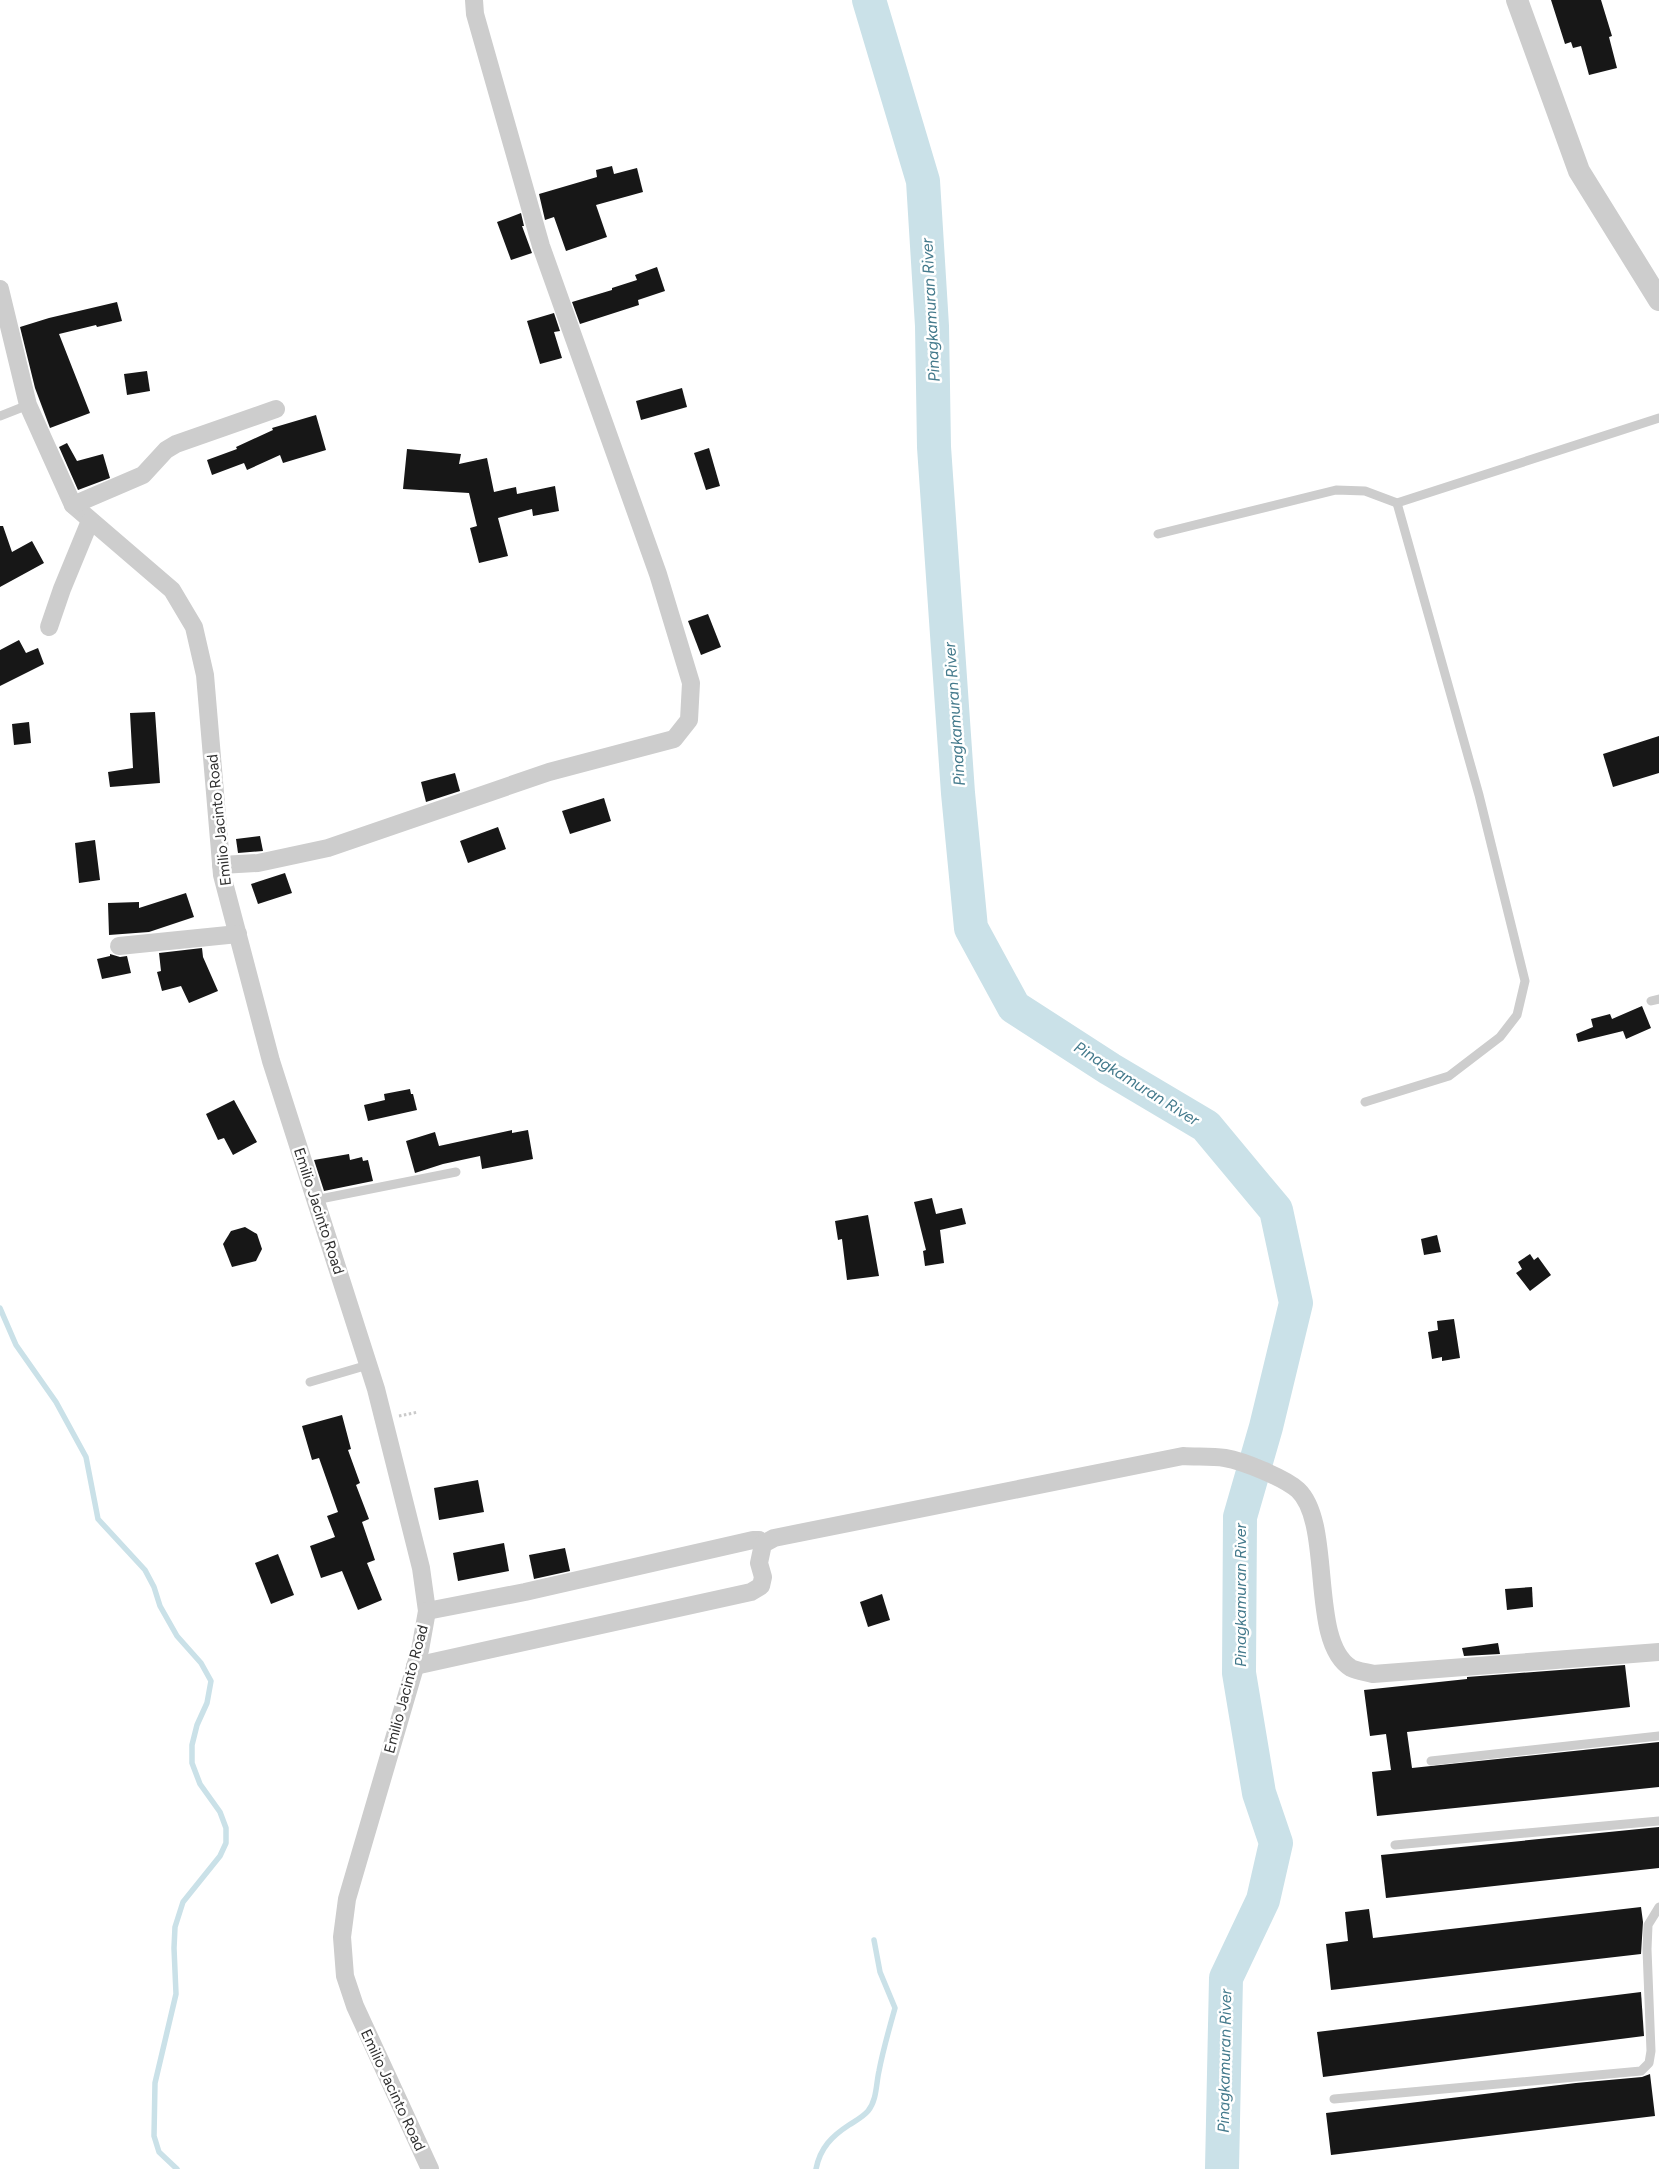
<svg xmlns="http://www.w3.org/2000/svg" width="1659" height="2169" font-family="Figtree,sans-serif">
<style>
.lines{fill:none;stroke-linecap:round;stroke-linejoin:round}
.stream{stroke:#cae1e8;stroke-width:5.5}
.river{stroke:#cae1e8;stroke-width:34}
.building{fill:#171717}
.path{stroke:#cacaca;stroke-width:3;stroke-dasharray:2.5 2.5;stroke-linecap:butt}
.service{stroke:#cdcdcd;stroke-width:9}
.minor{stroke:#cdcdcd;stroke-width:18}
.tertiary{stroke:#cdcdcd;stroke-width:22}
.labels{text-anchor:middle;stroke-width:5;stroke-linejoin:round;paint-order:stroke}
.street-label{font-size:15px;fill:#303030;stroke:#fff}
.water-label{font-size:16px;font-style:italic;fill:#447a8c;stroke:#fff}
</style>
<rect width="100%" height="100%" fill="#fff"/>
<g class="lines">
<g class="stream">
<polyline points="0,1308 16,1345 56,1402 86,1457 98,1519 145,1570 154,1587 160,1606 177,1636 201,1663 211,1681 207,1703 197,1725 192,1745 192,1763 200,1784 220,1812 226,1828 226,1843 220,1856 183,1902 175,1927 174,1948 176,1994 155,2083 154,2136 159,2152 177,2169"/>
<path d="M816,2169C820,2148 832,2136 849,2125C855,2121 863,2117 868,2111C877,2100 876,2084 879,2071C883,2050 889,2029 895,2008L880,1972L874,1940"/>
</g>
<polyline class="river" points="869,0 923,181 932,326 934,447 958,793 971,928 1014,1007 1110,1069 1206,1126 1276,1210 1296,1303 1266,1427 1240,1517 1239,1673 1259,1793 1276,1843 1263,1900 1226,1978 1222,2169"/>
</g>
<g class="building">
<polygon points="1551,0 1601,0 1612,36 1609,37 1617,68 1589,75 1581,46 1573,48 1571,42 1565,44"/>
<polygon points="612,166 614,174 637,168 643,192 596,205 607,237 566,251 554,217 545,220 539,194 597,177 596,170"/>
<polygon points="521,213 524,226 522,226 532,253 511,260 497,222"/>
<polygon points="657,267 665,291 638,300 639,305 580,324 572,302 612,290 612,288 637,280 635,275"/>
<polygon points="117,302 122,321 97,327 96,325 59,334 90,413 50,428 35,388 20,327 49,318"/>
<polygon points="554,313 560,331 554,332 562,358 540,364 527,321"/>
<polygon points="147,371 150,391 127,395 124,374"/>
<polygon points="682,388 687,407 641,420 636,401"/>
<polygon points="316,415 326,450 283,463 280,455 247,470 244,463 212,475 207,460 237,449 236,447 273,430 272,428"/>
<polygon points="67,443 77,461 103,454 110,478 78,490 59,447"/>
<polygon points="709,448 720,486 706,490 694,453"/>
<polygon points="407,449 461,454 459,464 487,458 494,492 516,487 517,494 555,486 559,511 533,516 532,509 498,518 508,556 479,563 470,528 477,526 469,493 403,489"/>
<polygon points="0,526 3,526 12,552 32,541 44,563 0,587"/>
<polygon points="708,614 721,647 701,655 688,621"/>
<polygon points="19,640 26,653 38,648 44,664 0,686 0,650"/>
<polygon points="155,712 160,783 110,787 108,772 133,768 130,713"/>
<polygon points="29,722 31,743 14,745 12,724"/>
<polygon points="1659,736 1659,773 1613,787 1603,754"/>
<polygon points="455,773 460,791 426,802 421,782"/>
<polygon points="604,798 611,821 570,834 562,811"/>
<polygon points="498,827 506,849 468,863 460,841"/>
<polygon points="260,836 263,851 238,853 236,839"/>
<polygon points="95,840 100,880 79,883 75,843"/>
<polygon points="285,873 292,893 258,904 251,884"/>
<polygon points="186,893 194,917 149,932 109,935 108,903 139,902 139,908"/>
<polygon points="202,948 203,957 218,991 189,1003 181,986 162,991 157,972 161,971 159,953"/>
<polygon points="110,954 120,957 127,956 131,973 102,979 97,959 110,956"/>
<polygon points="1642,1006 1651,1028 1626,1039 1623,1031 1578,1042 1576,1034 1593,1027 1591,1019 1610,1014 1612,1019"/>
<polygon points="410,1089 411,1094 413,1094 417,1110 368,1121 364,1105 385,1100 384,1094"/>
<polygon points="234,1100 257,1142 233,1155 224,1138 218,1140 206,1114"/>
<polygon points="512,1130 512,1133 528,1130 533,1159 482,1169 480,1156 443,1164 415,1173 406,1141 435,1132 439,1146"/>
<polygon points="349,1154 350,1160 362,1157 363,1161 368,1160 373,1181 324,1191 314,1160"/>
<polygon points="932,1198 936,1214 962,1208 966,1224 940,1230 944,1263 925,1266 923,1251 926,1250 914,1202"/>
<polygon points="868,1215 879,1276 847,1280 842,1239 838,1240 835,1221"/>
<polygon points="245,1227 257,1234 262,1249 256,1261 232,1267 223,1244 231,1231"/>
<polygon points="1437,1235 1441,1252 1424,1255 1421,1239"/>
<polygon points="1530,1254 1534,1260 1538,1257 1551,1275 1530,1291 1516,1273 1522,1269 1518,1262"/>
<polygon points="1454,1319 1460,1358 1442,1361 1442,1357 1432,1359 1428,1332 1438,1330 1437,1321"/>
<polygon points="342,1415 351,1449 348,1450 360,1483 356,1485 369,1519 362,1522 375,1560 367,1563 382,1600 358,1610 342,1571 321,1578 310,1546 335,1537 327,1516 338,1512 319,1458 312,1460 302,1426"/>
<polygon points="478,1480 484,1512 439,1520 434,1488"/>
<polygon points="504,1543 509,1571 458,1581 453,1553"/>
<polygon points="565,1548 570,1571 534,1579 529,1555"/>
<polygon points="278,1554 294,1595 271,1604 255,1563"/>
<polygon points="1532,1587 1533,1607 1507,1610 1505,1589"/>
<polygon points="882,1594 890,1620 868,1627 860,1602"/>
<polygon points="1498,1643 1500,1654 1464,1656 1462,1648"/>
<polygon points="1625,1665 1630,1707 1407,1732 1412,1768 1659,1742 1659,1787 1377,1816 1372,1772 1391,1770 1386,1734 1370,1736 1364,1690 1467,1679 1467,1677"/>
<polygon points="1659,1827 1659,1868 1386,1898 1381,1855"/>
<polygon points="1641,1907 1643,1922 1641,1954 1331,1990 1326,1944 1348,1941 1345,1912 1369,1909 1373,1938"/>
<polygon points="1641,1992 1644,2036 1323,2077 1317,2032"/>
<polygon points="1650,2074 1655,2116 1331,2155 1326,2113 1576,2083 1642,2077"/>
</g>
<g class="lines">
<polyline class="path" points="399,1416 418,1412"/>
<g class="service">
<polyline points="0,416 28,405"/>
<polyline points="1158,534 1336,490 1365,491 1397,503"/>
<polyline points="1651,1001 1659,999"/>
<polyline points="1365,1102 1449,1076 1500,1037 1517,1015 1525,981 1479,795 1397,503 1659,418"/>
<polyline points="315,1200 456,1172"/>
<polyline points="310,1382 368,1365"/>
<polyline points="1431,1761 1659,1736"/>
<polyline points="1395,1845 1659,1821"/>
<polyline points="1334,2099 1641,2071 1649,2063 1651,2051 1647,1949 1648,1925 1659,1907"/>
</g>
<g class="minor">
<polyline points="0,289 28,405 73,505 172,590 194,627 205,675 222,875 271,1061 376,1389 421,1568 427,1611 420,1650 347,1899 342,1937 345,1976 355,2006 430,2169"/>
<polyline points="73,505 143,475 166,450 176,444 276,409"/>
<polyline points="49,627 62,589 90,521"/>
<polyline points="221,865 258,863 328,848 549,772 674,739 689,720 691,683 658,574 541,246 475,14 474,0"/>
<polyline points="119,946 238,934"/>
<polyline points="427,1611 525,1592 753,1540 759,1540 763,1544"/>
<path d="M415,1666L751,1592L761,1586L763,1577L759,1563L763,1544L774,1538L1183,1456C1196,1457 1211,1456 1225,1458C1243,1461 1285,1478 1298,1490C1334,1524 1308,1642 1351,1668C1357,1671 1366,1672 1373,1674L1659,1652"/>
</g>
<polyline class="tertiary" points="1517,0 1579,171 1659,300"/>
</g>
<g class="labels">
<g class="street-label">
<text transform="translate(219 820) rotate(-96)" y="5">Emilio Jacinto Road</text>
<text transform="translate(319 1211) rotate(72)" y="5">Emilio Jacinto Road</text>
<text transform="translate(406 1689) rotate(-75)" y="5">Emilio Jacinto Road</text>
<text transform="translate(393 2090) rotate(65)" y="5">Emilio Jacinto Road</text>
</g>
<g class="water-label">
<text transform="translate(930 310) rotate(-93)" y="6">Pinagkamuran River</text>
<text transform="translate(954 714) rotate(-94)" y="6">Pinagkamuran River</text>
<text transform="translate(1137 1083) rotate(32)" y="6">Pinagkamuran River</text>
<text transform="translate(1240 1595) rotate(-90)" y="6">Pinagkamuran River</text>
<text transform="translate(1224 2061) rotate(-89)" y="6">Pinagkamuran River</text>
</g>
</g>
</svg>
